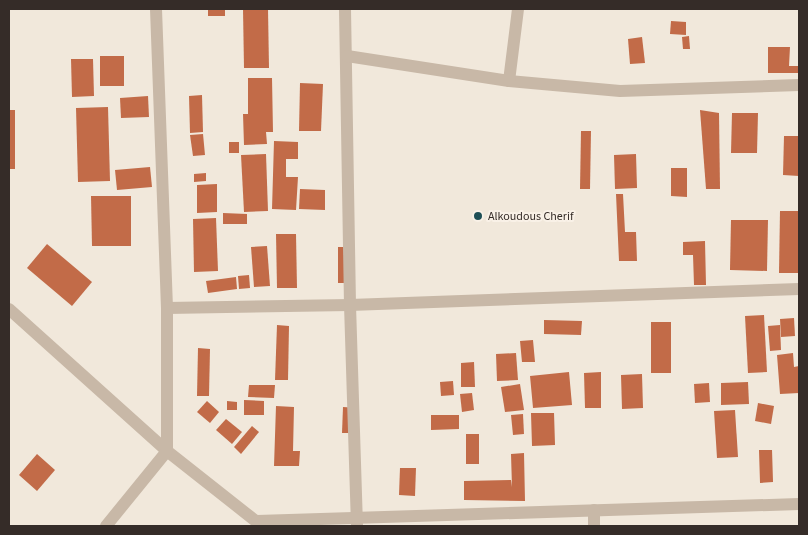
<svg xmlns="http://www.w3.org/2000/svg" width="808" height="535" font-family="'Source Sans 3',sans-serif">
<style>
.building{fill:#c26b48}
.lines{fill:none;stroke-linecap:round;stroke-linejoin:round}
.minor{stroke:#c8b8a7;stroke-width:12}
.poi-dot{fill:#1e4f55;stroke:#f9f1e7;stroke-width:2}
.labels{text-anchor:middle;stroke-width:4;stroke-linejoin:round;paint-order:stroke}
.poi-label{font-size:12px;fill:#352c28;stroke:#f9f1e7;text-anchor:start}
</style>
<rect width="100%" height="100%" fill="#f1e8db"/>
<g class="building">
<rect x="208" y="9" width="17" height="7"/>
<polygon points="243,9 268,9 269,68 244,68"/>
<polygon points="671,21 686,22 686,35 670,34"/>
<polygon points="689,36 690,49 683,49 682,37"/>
<polygon points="642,37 645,63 630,64 628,39"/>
<polygon points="768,47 790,47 789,66 799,66 799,73 768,73"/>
<rect x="100" y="56" width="24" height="30"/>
<polygon points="71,59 93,59 94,96 72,97"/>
<polygon points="248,78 272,78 273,132 266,132 267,144 244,145 243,114 248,114"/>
<polygon points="300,83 323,84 321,131 299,131"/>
<polygon points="202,95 203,132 190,133 189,96"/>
<polygon points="148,96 149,117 121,118 120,98"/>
<polygon points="108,107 110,181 78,182 76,108"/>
<rect x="9" y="110" width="6" height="59"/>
<polygon points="700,110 719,113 720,189 706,189"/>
<polygon points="732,113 758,113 757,153 731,153"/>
<polygon points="581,131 591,131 590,189 580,189"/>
<polygon points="203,134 205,155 193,156 190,135"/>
<polygon points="784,136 799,136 799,176 783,175"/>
<polygon points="274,141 298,142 298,159 286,159 286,177 298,177 296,210 272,209"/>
<rect x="229" y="142" width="10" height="11"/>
<polygon points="266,154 268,211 244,212 241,155"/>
<polygon points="636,154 637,188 615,189 614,155"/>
<polygon points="150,167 152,187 117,190 115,170"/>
<polygon points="671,168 687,168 687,197 671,196"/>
<polygon points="206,173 206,181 194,182 194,174"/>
<polygon points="217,184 217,212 197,213 197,185"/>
<polygon points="300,189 325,190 325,210 299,209"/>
<polygon points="616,194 623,194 625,232 636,232 637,261 619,261"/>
<polygon points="91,196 131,196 131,246 92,246"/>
<polygon points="780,211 799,211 799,273 779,273"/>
<polygon points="223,213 247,214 247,224 223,224"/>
<polygon points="216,218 218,271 194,272 193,219"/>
<polygon points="731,220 768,220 767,271 730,270"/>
<polygon points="276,234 296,234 297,288 277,288"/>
<polygon points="705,241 706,285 694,285 693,255 683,255 683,242"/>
<polygon points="47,244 92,282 72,306 27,268"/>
<polygon points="267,246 270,286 254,287 251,247"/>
<polygon points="338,247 354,247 355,283 338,283"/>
<polygon points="249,275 250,288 239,289 238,276"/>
<polygon points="236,277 237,289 208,293 206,281"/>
<polygon points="764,315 767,372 748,373 745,316"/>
<polygon points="794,318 795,336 781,337 780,319"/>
<polygon points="544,320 582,321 581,335 544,334"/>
<rect x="651" y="322" width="20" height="51"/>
<polygon points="277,325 289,326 288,380 275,380"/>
<polygon points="780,325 781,350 770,351 768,326"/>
<polygon points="533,340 535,362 522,362 520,341"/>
<polygon points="198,348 210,349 209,396 197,396"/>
<polygon points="516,353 518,380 497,381 496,354"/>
<polygon points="793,353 794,367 799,366 799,393 780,394 777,355"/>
<polygon points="474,362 475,387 461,387 461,363"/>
<polygon points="569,372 572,405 533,408 530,376"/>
<polygon points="601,372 601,408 585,408 584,373"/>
<polygon points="642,374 643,408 622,409 621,375"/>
<polygon points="453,381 454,395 441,396 440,382"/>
<polygon points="748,382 749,404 721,405 721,383"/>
<polygon points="709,383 710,402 695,403 694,384"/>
<polygon points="520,384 524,410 505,412 501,387"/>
<polygon points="249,385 275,385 274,398 248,397"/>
<polygon points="472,393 474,410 462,412 460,394"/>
<polygon points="244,400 264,401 264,415 244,415"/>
<polygon points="207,401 219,412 210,423 197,412"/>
<polygon points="227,401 237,402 237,410 227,410"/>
<polygon points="758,403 774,406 771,424 755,421"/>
<polygon points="276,406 294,407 293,451 300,451 299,466 274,466"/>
<polygon points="343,407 359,408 358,433 342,433"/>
<polygon points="735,410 738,457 717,458 714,411"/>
<polygon points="531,413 554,413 555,445 532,446"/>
<polygon points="523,414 524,434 513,435 511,415"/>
<polygon points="431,415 459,415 459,429 431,430"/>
<polygon points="226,419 242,432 232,444 216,430"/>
<polygon points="252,426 259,432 241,454 234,447"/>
<rect x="466" y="434" width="13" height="30"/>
<polygon points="759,450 772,450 773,482 760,483"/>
<polygon points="524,453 525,501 464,500 464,481 511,480 512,487 511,454"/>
<polygon points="37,454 55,470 37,491 19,475"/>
<polygon points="400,468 416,468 415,496 399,495"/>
</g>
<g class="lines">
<g class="minor">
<polyline points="345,9 350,305 357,526"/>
<polyline points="347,56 509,81 620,91 799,85"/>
<polyline points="509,81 518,9"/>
<polyline points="167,308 350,305 799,289"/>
<polyline points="9,309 167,451 262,526"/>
<polyline points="257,521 799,504"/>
<polyline points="106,526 167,451 167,308 156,9"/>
<polyline points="594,526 594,510"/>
</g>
</g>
<circle class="poi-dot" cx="478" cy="216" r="5"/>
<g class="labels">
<g class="poi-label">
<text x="488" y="220">Alkoudous Cherif</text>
</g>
</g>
<rect width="808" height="535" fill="none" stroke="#352c28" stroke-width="20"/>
</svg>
